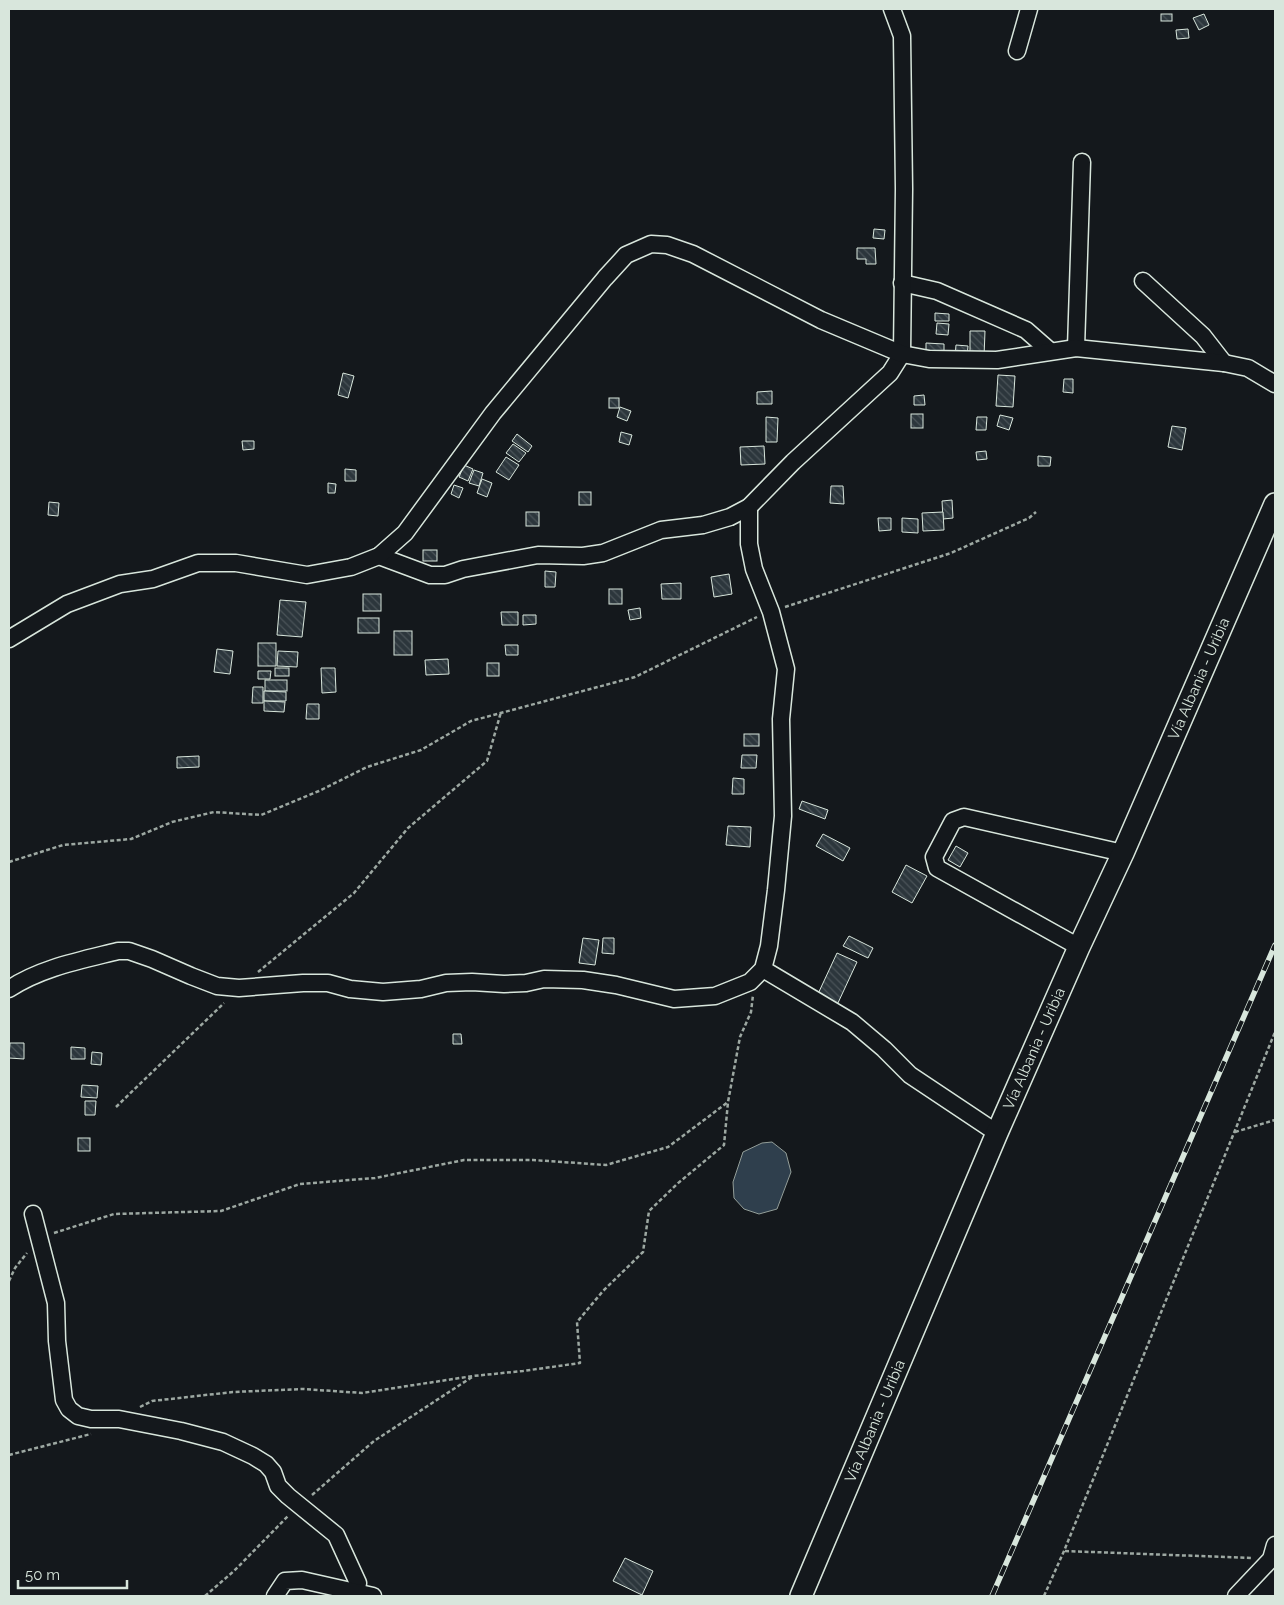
<svg xmlns="http://www.w3.org/2000/svg" width="1284" height="1605" font-family="Raleway,sans-serif">
<style>
.water{fill:#2f3f4d;stroke:#939e99}
.building{fill:url(#building-back-hatch);stroke:#d8e6dc}
.lines{fill:none;stroke-linecap:round;stroke-linejoin:round}
.minor-casing{stroke:#d8e6dc;stroke-width:19}
.major-casing{stroke:#d8e6dc;stroke-width:24}
.path{stroke:#9da8a2;stroke-width:2.5;stroke-dasharray:4 2.5;stroke-linecap:butt}
.minor{stroke:#14181c;stroke-width:16}
.major{stroke:#14181c;stroke-width:21}
.rail-casing{stroke:#d8e6dc;stroke-width:5.5}
.rail{stroke:#14181c;stroke-width:4;stroke-dasharray:11;stroke-linecap:butt}
.labels{text-anchor:middle;stroke-width:4;stroke-linejoin:round;paint-order:stroke}
.street-label{font-size:15px;fill:#d8e6dc;stroke:#14181c}
</style>
<defs>
<pattern id="building-back-hatch" width="6" height="6" patternUnits="userSpaceOnUse" patternTransform="scale(1.25)"><rect width="6" height="6" fill="#2c363c"/><path d="M-1 5l2 2M0 0l6 6M5-1l2 2" fill="none" stroke="#4a5358"/></pattern>
</defs>
<rect width="100%" height="100%" fill="#14181c"/>
<polygon class="water" points="772,1142 786,1153 791,1172 777,1209 759,1214 744,1209 734,1198 733,1182 743,1152 762,1143"/>
<g class="building">
<rect x="1161" y="14" width="11" height="7"/>
<polygon points="1204,14 1209,25 1199,30 1193,18"/>
<polygon points="1188,29 1189,38 1177,39 1176,30"/>
<polygon points="874,229 885,230 884,239 873,238"/>
<polygon points="857,248 875,248 876,264 866,264 866,259 857,259"/>
<polygon points="935,313 949,314 949,321 935,321"/>
<polygon points="937,323 949,324 948,335 936,334"/>
<polygon points="970,331 985,331 984,357 970,356"/>
<polygon points="926,343 944,344 944,353 926,352"/>
<polygon points="956,345 968,346 967,357 955,356"/>
<polygon points="343,373 354,376 348,398 338,395"/>
<polygon points="998,375 1015,376 1013,407 996,406"/>
<polygon points="1064,379 1073,379 1073,393 1063,392"/>
<polygon points="772,391 772,404 757,404 757,392"/>
<polygon points="924,395 925,405 914,405 914,396"/>
<rect x="609" y="398" width="10" height="10"/>
<polygon points="620,407 631,411 627,421 617,417"/>
<rect x="911" y="414" width="12" height="14"/>
<polygon points="1000,415 1013,418 1009,430 997,426"/>
<polygon points="766,417 778,418 777,442 766,442"/>
<polygon points="977,417 987,417 986,430 976,430"/>
<polygon points="1172,426 1186,428 1182,450 1168,447"/>
<polygon points="621,432 632,435 629,445 619,442"/>
<polygon points="517,434 532,446 528,452 512,441"/>
<polygon points="242,441 254,441 254,449 243,450"/>
<polygon points="513,444 526,453 519,462 506,453"/>
<polygon points="764,446 765,464 741,465 740,447"/>
<polygon points="986,451 987,459 977,460 976,452"/>
<polygon points="1038,456 1051,457 1050,466 1038,466"/>
<polygon points="506,457 519,465 509,480 496,472"/>
<polygon points="464,465 473,469 468,481 459,477"/>
<polygon points="345,469 356,470 356,481 345,481"/>
<polygon points="474,470 483,473 479,486 469,483"/>
<polygon points="482,479 492,483 487,497 477,493"/>
<polygon points="328,483 336,484 335,493 328,493"/>
<polygon points="454,485 463,488 459,498 451,494"/>
<polygon points="831,486 843,486 844,504 830,503"/>
<rect x="579" y="492" width="12" height="13"/>
<polygon points="952,500 953,518 943,519 942,501"/>
<polygon points="49,502 59,503 58,516 48,515"/>
<rect x="526" y="512" width="13" height="14"/>
<polygon points="943,512 944,530 923,531 922,513"/>
<polygon points="878,518 891,518 891,530 879,531"/>
<polygon points="902,518 918,519 918,533 902,532"/>
<rect x="423" y="550" width="14" height="11"/>
<polygon points="545,571 556,572 555,587 545,587"/>
<polygon points="729,574 732,594 714,597 711,577"/>
<polygon points="681,583 681,599 662,599 661,584"/>
<rect x="609" y="589" width="13" height="15"/>
<rect x="363" y="594" width="18" height="17"/>
<polygon points="280,600 306,602 302,637 277,635"/>
<polygon points="640,608 641,618 630,620 628,610"/>
<polygon points="501,612 518,612 518,625 502,625"/>
<polygon points="523,615 536,615 536,624 523,625"/>
<rect x="358" y="618" width="21" height="15"/>
<rect x="394" y="631" width="18" height="24"/>
<rect x="258" y="643" width="18" height="23"/>
<polygon points="505,645 518,645 518,655 506,655"/>
<polygon points="217,649 233,651 230,674 214,672"/>
<polygon points="278,651 298,652 297,667 277,666"/>
<polygon points="448,659 449,674 426,675 425,660"/>
<rect x="487" y="663" width="12" height="13"/>
<rect x="275" y="668" width="14" height="8"/>
<polygon points="321,668 335,668 336,692 322,693"/>
<polygon points="258,671 271,671 270,679 258,679"/>
<rect x="265" y="680" width="22" height="11"/>
<polygon points="253,687 263,687 263,703 252,703"/>
<polygon points="264,691 286,692 286,701 264,701"/>
<polygon points="264,701 285,702 284,712 264,711"/>
<polygon points="307,704 319,704 319,719 306,719"/>
<rect x="744" y="734" width="15" height="12"/>
<polygon points="742,755 757,755 756,768 741,768"/>
<polygon points="199,756 199,767 177,768 177,757"/>
<polygon points="733,778 744,779 744,794 732,794"/>
<polygon points="802,801 828,810 825,819 799,809"/>
<polygon points="728,826 751,827 750,847 726,845"/>
<polygon points="823,834 850,848 843,861 816,846"/>
<polygon points="956,846 968,853 960,867 948,860"/>
<polygon points="906,865 927,876 912,903 892,892"/>
<polygon points="849,936 873,948 868,958 843,946"/>
<polygon points="583,938 599,940 595,965 579,963"/>
<polygon points="603,938 614,938 614,954 602,953"/>
<polygon points="837,953 857,962 837,1005 817,996"/>
<polygon points="453,1034 461,1034 462,1044 453,1044"/>
<polygon points="10,1043 24,1043 24,1059 9,1058"/>
<polygon points="71,1047 85,1048 85,1059 71,1059"/>
<polygon points="92,1052 102,1053 101,1065 91,1064"/>
<polygon points="82,1085 98,1086 97,1098 81,1097"/>
<polygon points="85,1101 96,1101 95,1115 85,1115"/>
<rect x="78" y="1138" width="12" height="13"/>
<polygon points="625,1558 653,1571 642,1595 613,1581"/>
</g>
<g class="lines">
<defs>
<g id="minor">
<polyline points="1017,51 1029,9"/>
<polyline points="1143,281 1203,336 1224,363"/>
<polyline points="902,283 937,291 1026,330 1050,351"/>
<polyline points="1076,348 1082,162"/>
<polyline points="379,556 430,575 445,575 463,569 538,555 583,556 603,553 661,530 703,525 730,517 749,507 793,462 890,373 902,354 904,189 902,36 892,9"/>
<polyline points="9,639 67,604 120,584 153,579 198,563 236,563 307,575 351,567 379,556 405,533 493,413 605,278 626,255 651,244 667,245 693,254 821,320 902,354 929,359 997,360 1076,348 1224,363 1248,368 1275,384"/>
<polyline points="1079,947 937,868 934,857 953,821 964,817 1123,853"/>
<polyline points="763,969 852,1022 884,1049 910,1075 997,1133"/>
<path d="M9,989C40,968 82,960 118,951H129L152,959L191,976L217,986L239,988L303,983H328L350,989L383,992L421,989L446,983L472,982L504,984L526,983L544,979L583,980L616,985L674,999L715,996L750,982L763,969L769,946L776,890L783,816L781,719L786,669L771,612L754,569L749,544V507"/>
<polyline points="33,1214 56,1303 57,1341 64,1400 69,1409 78,1416 91,1419 119,1419 181,1431 223,1442 253,1456 266,1464 273,1472 278,1486 288,1496 336,1535 358,1583 356,1592"/>
<polyline points="275,1596 285,1581 302,1580 373,1596"/>
<polyline points="1236,1596 1271,1559 1275,1545"/>
</g>
<g id="major">
<path id="s1" d="M801,1596L997,1133L1079,947L1123,853L1275,504"/>
</g>
</defs>
<use href="#minor" class="minor-casing"/>
<use href="#major" class="major-casing"/>
<g class="path">
<polyline points="785,607 951,553 1029,518 1036,512"/>
<polyline points="9,862 63,845 131,839 172,822 214,812 261,815 319,791 367,767 421,750 471,721 635,677 757,617"/>
<polyline points="258,972 354,893 408,828 487,761 501,712"/>
<polyline points="116,1107 224,1003"/>
<polyline points="1235,1132 1275,1120"/>
<polyline points="54,1233 114,1214 221,1211 300,1184 375,1178 464,1160 533,1160 606,1165 668,1147 728,1102 740,1037 751,1012 753,995"/>
<polyline points="9,1281 15,1268 27,1253"/>
<polyline points="140,1407 152,1401 233,1392 303,1389 362,1393 473,1376 523,1371 580,1363 577,1322 603,1291 643,1252 649,1211 677,1184 724,1145 728,1102"/>
<polyline points="9,1455 91,1434"/>
<polyline points="312,1495 374,1441 472,1377"/>
<polyline points="1065,1551 1252,1558"/>
<polyline points="205,1596 234,1571 289,1515"/>
<polyline points="1044,1596 1064,1551 1275,1032"/>
</g>
<use href="#minor" class="minor"/>
<use href="#major" class="major"/>
<defs>
<polyline id="rail" points="992,1596 1275,945"/>
</defs>
<use href="#rail" class="rail-casing"/>
<use href="#rail" class="rail"/>
</g>
<g class="labels">
<g class="street-label">
<text dy="5" stroke="none"><textPath href="#s1" startOffset="1000">Vía Albania - Uribia</textPath></text>
<text dy="5" stroke="none"><textPath href="#s1" startOffset="595">Vía Albania - Uribia</textPath></text>
<text dy="5" stroke="none"><textPath href="#s1" startOffset="190">Vía Albania - Uribia</textPath></text>
</g>
</g>
<rect width="1284" height="1605" fill="none" stroke="#d8e6dc" stroke-width="20"/>
<path d="M18 1580v8h109v-8" fill="none" stroke="#d8e6dc" stroke-width="2.5"/>
<text x="25" y="1580" font-size="15" fill="#d8e6dc" stroke="#14181c" stroke-width="4" paint-order="stroke">50 m</text>
</svg>
